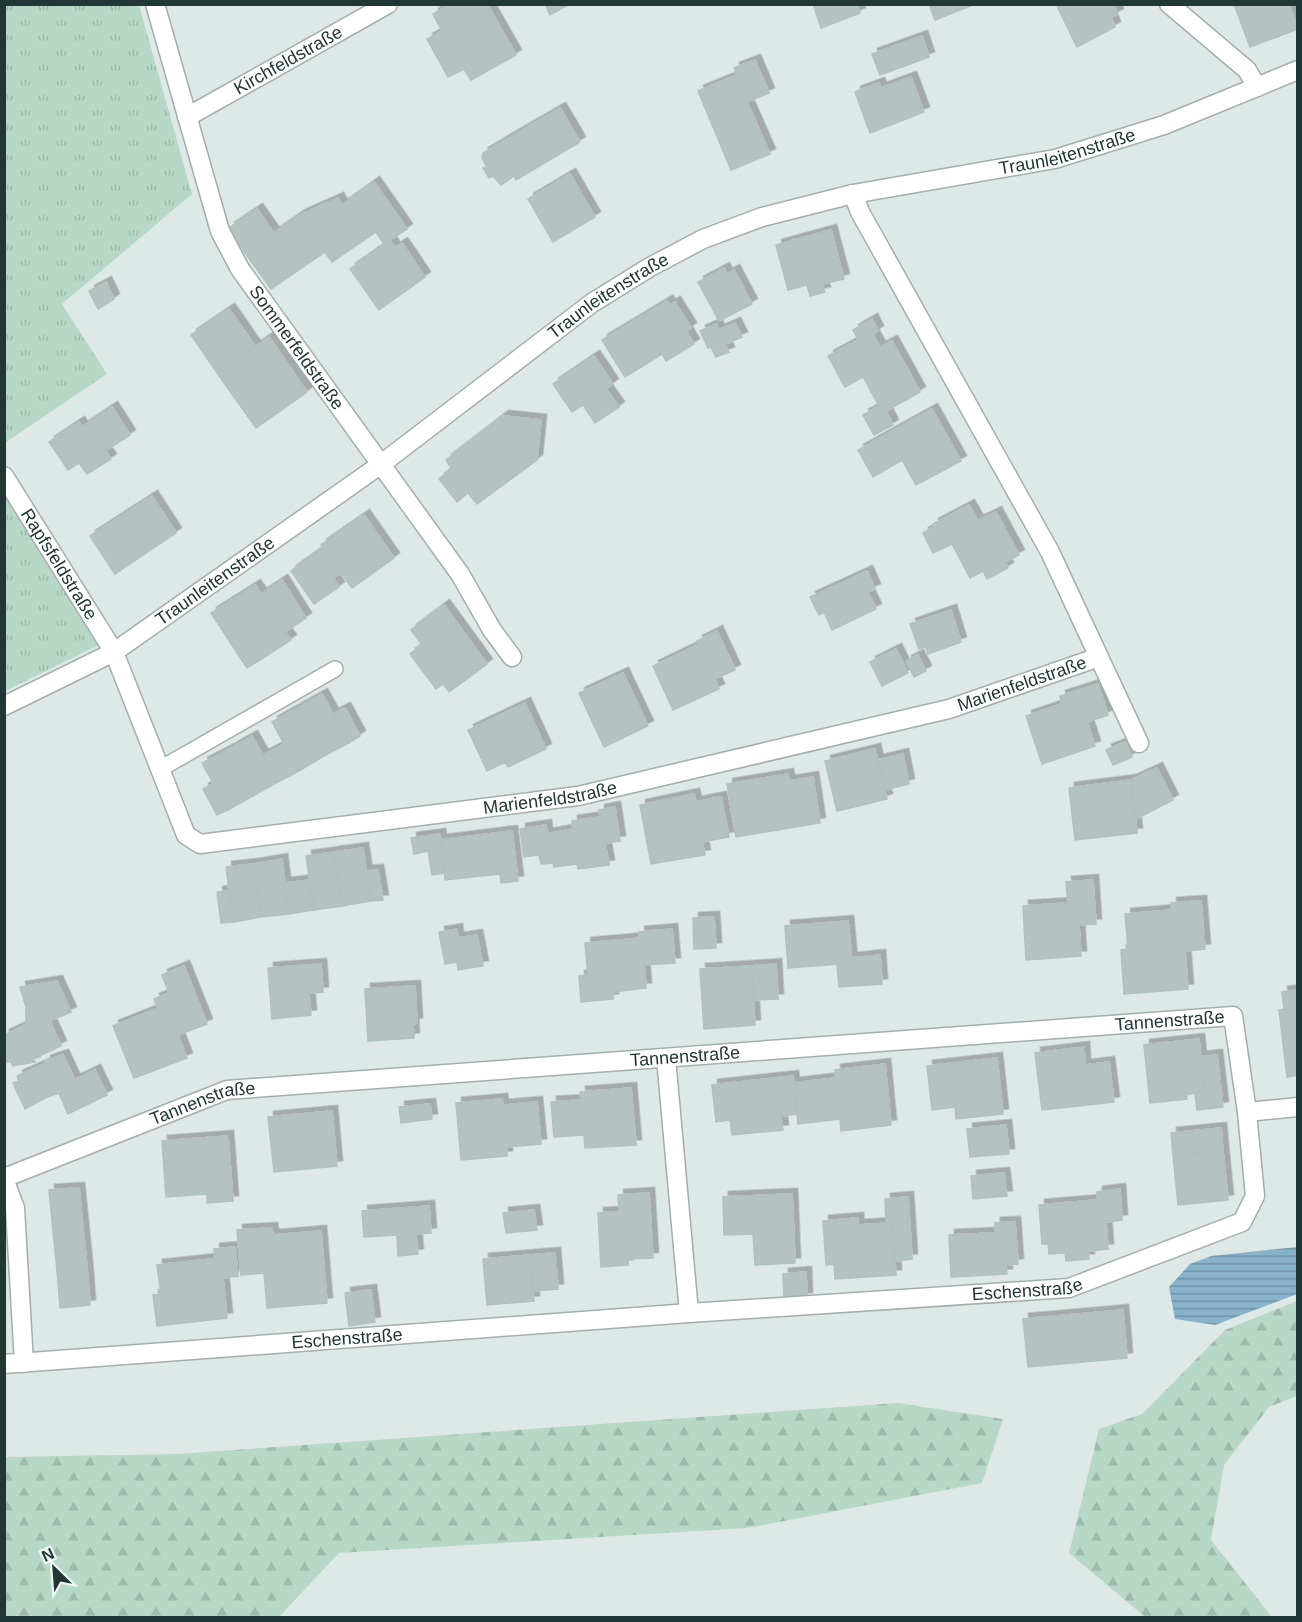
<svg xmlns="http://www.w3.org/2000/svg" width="1302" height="1622" font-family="Arial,sans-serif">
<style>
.grass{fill:url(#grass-tufts)}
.forest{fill:url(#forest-firs)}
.water{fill:url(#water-rules)}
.building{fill:#b4c3bf;stroke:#b1c1be;stroke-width:1.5;filter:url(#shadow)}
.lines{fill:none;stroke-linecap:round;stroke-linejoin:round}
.lane-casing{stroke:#a2afad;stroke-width:18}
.street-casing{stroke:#a2afad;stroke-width:21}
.lane{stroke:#fff;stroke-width:15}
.street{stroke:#fff;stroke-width:18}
.labels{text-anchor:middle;stroke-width:4.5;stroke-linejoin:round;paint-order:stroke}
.street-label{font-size:18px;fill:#213735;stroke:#eef5f3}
</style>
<defs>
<pattern id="grass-tufts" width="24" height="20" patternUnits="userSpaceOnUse" patternTransform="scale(1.5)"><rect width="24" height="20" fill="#b8d8c7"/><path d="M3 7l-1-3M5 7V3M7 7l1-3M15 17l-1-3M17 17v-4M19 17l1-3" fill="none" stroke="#9ebaac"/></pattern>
<pattern id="forest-firs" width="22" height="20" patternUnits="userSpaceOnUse" patternTransform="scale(1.5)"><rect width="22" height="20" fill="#b8d8c7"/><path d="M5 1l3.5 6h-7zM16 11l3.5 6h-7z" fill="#9ebaac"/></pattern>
<pattern id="water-rules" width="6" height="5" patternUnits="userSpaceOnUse" patternTransform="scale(1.5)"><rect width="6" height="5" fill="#89b3ca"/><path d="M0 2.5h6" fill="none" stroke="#7092a5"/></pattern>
<filter id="shadow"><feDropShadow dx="5.5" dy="-5.5" stdDeviation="0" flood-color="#0004"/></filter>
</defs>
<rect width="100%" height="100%" fill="#dee8e6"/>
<g class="grass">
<polygon points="5,4 139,5 192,194 62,304 107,374 5,443"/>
<polygon points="4,470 105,642 5,691 4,691"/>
</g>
<g class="forest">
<polygon points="1297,1301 1297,1396 1269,1407 1224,1465 1211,1540 1272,1617 1145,1617 1069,1553 1099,1429 1142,1414 1225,1330"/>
<polygon points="898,1403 1003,1419 982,1483 747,1528 339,1553 279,1617 5,1617 5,1457 177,1454"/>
</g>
<polygon class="water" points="1297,1247 1297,1294 1215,1325 1175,1319 1169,1287 1190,1264 1211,1256"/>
<g class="building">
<polygon points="450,4 487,4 516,55 471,80 464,69 448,77 427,39 442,31 433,14"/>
<polygon points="545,4 570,4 550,15"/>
<polygon points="813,4 857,4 860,13 821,28"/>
<polygon points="929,4 975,4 935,20"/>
<polygon points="1056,4 1113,4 1118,14 1111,17 1115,27 1077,47"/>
<polygon points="1234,4 1289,4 1298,29 1250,47"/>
<polygon points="922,36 929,57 880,75 872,54"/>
<polygon points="755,60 769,93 747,102 770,154 731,170 698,91 737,75 734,68"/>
<polygon points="911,77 924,112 870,133 855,92 879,83 881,88"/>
<polygon points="560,108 580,142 516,180 514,176 501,185 493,176 489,178 483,168 487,167 482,158 483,153"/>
<polygon points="570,174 595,217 553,242 528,199"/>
<polygon points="374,182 407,229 384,244 376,232 332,262 325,252 271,289 245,253 300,215 338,198 342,205"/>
<polygon points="257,209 274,233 245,253 229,228"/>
<polygon points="831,230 844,279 822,284 825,292 810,296 807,285 788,290 776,245"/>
<polygon points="390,241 395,248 402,243 425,277 379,310 350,269"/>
<polygon points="724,268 727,274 734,270 752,304 719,321 698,282"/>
<polygon points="106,282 114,299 98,309 89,291"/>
<polygon points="667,301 670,305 675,302 691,328 686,331 694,344 666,361 662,354 625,377 602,340"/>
<polygon points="229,309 255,346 217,373 191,335"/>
<polygon points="872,319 878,331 873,334 880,347 892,341 920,392 886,411 893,425 874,435 863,415 879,406 863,377 845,387 828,356 858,340 853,330"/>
<polygon points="735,323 742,337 725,344 729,352 716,357 711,347 708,348 700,331 716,324 719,330"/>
<polygon points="269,337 307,392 256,428 217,373"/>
<polygon points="594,356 613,384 606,389 619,407 595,423 583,405 572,412 553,384"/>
<polygon points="112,407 130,435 105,451 111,459 87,474 79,463 68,470 49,442 79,422 82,427"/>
<polygon points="932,409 961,461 916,485 902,460 873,477 858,450"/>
<polygon points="503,416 541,420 537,460 477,504 468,493 457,502 439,479 452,469 446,460"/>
<polygon points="152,496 176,533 146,553 121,516"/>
<polygon points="969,505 978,521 996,512 1019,555 1005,562 1008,568 987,579 983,571 970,578 952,544 933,553 923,533 934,527 933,524"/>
<polygon points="364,515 394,558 352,588 341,573 333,578 339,587 314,604 291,571 323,548 321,545"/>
<polygon points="121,516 146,553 115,574 90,536"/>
<polygon points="867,571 875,589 868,592 876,609 832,630 824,612 819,615 810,597"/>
<polygon points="282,580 306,618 285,632 291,640 247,668 211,613 255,585 261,594"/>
<polygon points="444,605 487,664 449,692 443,684 436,689 410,654 422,645 411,630"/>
<polygon points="951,610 961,642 928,654 926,647 919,649 910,624"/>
<polygon points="717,631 735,670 715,679 697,641"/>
<polygon points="699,644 719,689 673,710 653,666"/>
<polygon points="896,649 908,673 882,686 870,662"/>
<polygon points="918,655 926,671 914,677 906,661"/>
<polygon points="623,673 648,726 604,747 579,693"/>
<polygon points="1098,684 1108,715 1087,722 1095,746 1042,764 1026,716 1062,704 1060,696"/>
<polygon points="322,694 349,743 324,756 297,708"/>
<polygon points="525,703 546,749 508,767 505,762 487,771 468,730"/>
<polygon points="297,708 324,756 299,771 272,722"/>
<polygon points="345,708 360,736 349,743 333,714"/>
<polygon points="252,736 278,782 253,796 227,750"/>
<polygon points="1125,742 1132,757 1113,765 1106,750"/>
<polygon points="284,744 299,771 278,782 263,755"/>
<polygon points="875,749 887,799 837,811 825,761"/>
<polygon points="227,750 253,796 228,810 202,763"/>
<polygon points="903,754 909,784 885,790 878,760"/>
<polygon points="1157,768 1173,800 1136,819 1131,780"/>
<polygon points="788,774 789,781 813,777 820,823 736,837 727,784"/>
<polygon points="1131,780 1137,833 1075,840 1069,788"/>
<polygon points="213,784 228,810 217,815 203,789"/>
<polygon points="694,794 696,802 721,797 729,837 702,842 705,855 651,864 640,805"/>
<polygon points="615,807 620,841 605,843 609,865 578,869 577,864 554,867 553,863 541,864 539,855 524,857 520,829 546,825 547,834 573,829 572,821 600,817 599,810"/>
<polygon points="512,831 518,881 501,883 500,874 445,880 441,840"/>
<polygon points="440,834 445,873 432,875 428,851 414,854 411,838"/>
<polygon points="363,848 371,901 342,906 334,852"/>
<polygon points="334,852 342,906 314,910 306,856"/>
<polygon points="282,859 289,914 261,917 253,864"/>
<polygon points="253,864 261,917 233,922 226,867"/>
<polygon points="378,870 383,900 371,901 366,871"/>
<polygon points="309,880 314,910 289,914 285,883"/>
<polygon points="1093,880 1096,924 1079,925 1081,956 1026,960 1023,906 1068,903 1066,882"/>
<polygon points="229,890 233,922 221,923 217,892"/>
<polygon points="1201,901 1205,949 1185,951 1188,989 1124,994 1121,950 1128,949 1125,914 1172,910 1171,903"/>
<polygon points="714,917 716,948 694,949 693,918"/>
<polygon points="848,921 852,963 788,968 785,926"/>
<polygon points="457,929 458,938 477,935 483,966 458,970 457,962 445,964 439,932"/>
<polygon points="672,929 675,963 644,965 639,932"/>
<polygon points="642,938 646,988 613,992 613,999 581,1002 579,976 588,975 585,943"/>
<polygon points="880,955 882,984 839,987 837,964 852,963 852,958"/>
<polygon points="321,964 323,992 309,993 311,1015 272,1019 268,968"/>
<polygon points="776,964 778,999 754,1000 751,966"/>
<polygon points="184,966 207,1024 178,1035 187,1058 134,1078 113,1026 158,1008 154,999 169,993 162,975"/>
<polygon points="751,966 755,1025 704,1029 700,969"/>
<polygon points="57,981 71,1012 50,1021 47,1015 26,1027 26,1007 20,987"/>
<polygon points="415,986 417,1023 413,1024 414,1038 368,1041 365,989"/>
<polygon points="1298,990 1298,1008 1284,1009 1282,992"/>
<polygon points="1298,1008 1298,1075 1287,1077 1279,1010"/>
<polygon points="47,1015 61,1046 33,1059 35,1062 13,1066 11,1061 6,1063 4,1035"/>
<polygon points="1199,1039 1204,1092 1186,1094 1187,1099 1150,1103 1144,1045"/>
<polygon points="1084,1047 1085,1065 1109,1062 1114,1102 1042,1110 1035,1053"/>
<polygon points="63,1055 78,1087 47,1097 25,1109 13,1083 19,1081 17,1076 46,1063 45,1061"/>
<polygon points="1217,1055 1223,1107 1197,1110 1195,1093 1204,1092 1200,1057"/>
<polygon points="997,1058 1003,1114 956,1119 955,1107 932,1110 927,1066"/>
<polygon points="885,1064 891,1125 841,1131 840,1119 798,1124 794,1083 836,1078 835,1070"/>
<polygon points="95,1070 107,1095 68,1114 59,1093 78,1087 74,1080"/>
<polygon points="793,1076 797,1114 781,1116 783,1130 732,1135 730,1120 716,1122 712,1085"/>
<polygon points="631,1088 636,1145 585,1148 584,1135 554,1137 551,1102 581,1100 580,1092"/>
<polygon points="502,1099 503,1105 537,1102 541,1144 507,1147 507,1156 461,1160 456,1103"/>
<polygon points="430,1104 432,1119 401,1123 399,1107"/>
<polygon points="332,1111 337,1166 274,1172 268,1117"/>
<polygon points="1006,1125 1009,1154 970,1157 967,1129"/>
<polygon points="1221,1128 1223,1151 1173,1155 1171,1133"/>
<polygon points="228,1136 233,1201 207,1203 207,1194 166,1197 162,1141"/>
<polygon points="1223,1151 1228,1200 1178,1205 1173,1155"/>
<polygon points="1004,1173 1007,1196 973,1199 971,1176"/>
<polygon points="79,1188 83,1228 53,1231 49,1190"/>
<polygon points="1120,1189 1122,1220 1106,1222 1108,1249 1088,1251 1089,1259 1066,1261 1065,1253 1049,1254 1048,1244 1042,1244 1039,1205 1097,1200 1097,1192"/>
<polygon points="649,1193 653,1258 628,1259 628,1265 601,1267 598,1213 619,1212 618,1195"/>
<polygon points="792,1194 795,1263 755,1265 753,1234 724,1235 723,1197"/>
<polygon points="908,1197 912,1259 895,1261 892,1223 886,1223 885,1199"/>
<polygon points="429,1206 431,1233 416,1234 418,1254 398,1256 397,1235 364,1237 362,1211"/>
<polygon points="534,1210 537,1230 506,1233 503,1213"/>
<polygon points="858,1218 858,1225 892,1223 896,1275 835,1279 834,1264 826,1265 823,1221"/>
<polygon points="1015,1222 1018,1264 1006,1265 1007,1274 951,1277 949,1235 995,1233 995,1223"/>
<polygon points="83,1228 87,1267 57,1270 53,1231"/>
<polygon points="272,1228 273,1235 321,1231 327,1303 267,1308 264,1273 241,1275 237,1230"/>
<polygon points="235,1247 238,1276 223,1278 221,1258 215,1259 214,1249"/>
<polygon points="555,1253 558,1289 533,1291 530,1255"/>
<polygon points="530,1255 534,1301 487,1305 483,1259"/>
<polygon points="221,1258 227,1318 157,1326 153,1295 161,1294 157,1265"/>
<polygon points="87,1267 90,1305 60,1308 57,1270"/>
<polygon points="806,1272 807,1298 784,1299 783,1274"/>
<polygon points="371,1290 375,1322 349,1326 345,1293"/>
<polygon points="1123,1310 1127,1358 1028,1367 1023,1319"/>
</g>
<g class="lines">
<defs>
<polyline id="lane" points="160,769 335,669"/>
<g id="street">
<path id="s1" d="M155,4L220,231L240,269L460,574L492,630L512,657"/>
<polyline points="1169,4 1247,70 1257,87"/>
<path id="s2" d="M187,117L388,4"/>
<polyline points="853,194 860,212 1050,552 1139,743"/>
<path id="s3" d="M4,476L114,652L186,835L200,844L578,796L949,709L1099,657"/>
<path id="s4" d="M4,706L114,652L380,465L592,303L650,267L703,239L762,217L853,194L1055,159L1164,125L1298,70"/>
<polyline points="666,1058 689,1313"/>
<path id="s5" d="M4,1178L227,1090L1233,1016L1247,1112L1298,1107"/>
<polyline points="4,1179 15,1208 24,1363"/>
<path id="s6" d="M4,1364L689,1313L1069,1288L1242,1222L1255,1196L1247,1112"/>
</g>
</defs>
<use href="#lane" class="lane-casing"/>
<use href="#street" class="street-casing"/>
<use href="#lane" class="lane"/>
<use href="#street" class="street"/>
</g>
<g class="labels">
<g class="street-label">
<text dy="6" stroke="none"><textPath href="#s2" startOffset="116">Kirchfeldstraße</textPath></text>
<text dy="6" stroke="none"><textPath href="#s4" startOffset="1218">Traunleitenstraße</textPath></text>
<text dy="6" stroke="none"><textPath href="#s4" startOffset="732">Traunleitenstraße</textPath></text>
<text dy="6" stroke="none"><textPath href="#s1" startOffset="376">Sommerfeldstraße</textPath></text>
<text dy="6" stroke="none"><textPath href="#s3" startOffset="104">Rapfsfeldstraße</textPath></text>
<text dy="6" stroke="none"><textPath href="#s4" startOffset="246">Traunleitenstraße</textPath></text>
<text dy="6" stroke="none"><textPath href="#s3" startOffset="1260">Marienfeldstraße</textPath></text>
<text dy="6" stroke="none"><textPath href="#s3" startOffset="774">Marienfeldstraße</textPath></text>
<text dy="6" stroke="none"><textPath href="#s5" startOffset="1185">Tannenstraße</textPath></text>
<text dy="6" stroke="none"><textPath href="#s5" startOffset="699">Tannenstraße</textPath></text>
<text dy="6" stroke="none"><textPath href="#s5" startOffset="213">Tannenstraße</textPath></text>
<text dy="6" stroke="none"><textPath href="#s6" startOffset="1026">Eschenstraße</textPath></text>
<text dy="6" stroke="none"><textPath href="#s6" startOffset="344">Eschenstraße</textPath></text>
</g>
</g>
<rect width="1302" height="1622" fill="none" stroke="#213735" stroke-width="12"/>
<g transform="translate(54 1568) rotate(335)" stroke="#eef5f3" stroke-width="4.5" paint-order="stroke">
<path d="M0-4.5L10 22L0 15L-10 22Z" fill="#213735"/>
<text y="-9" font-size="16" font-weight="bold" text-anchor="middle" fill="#213735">N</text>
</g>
</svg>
